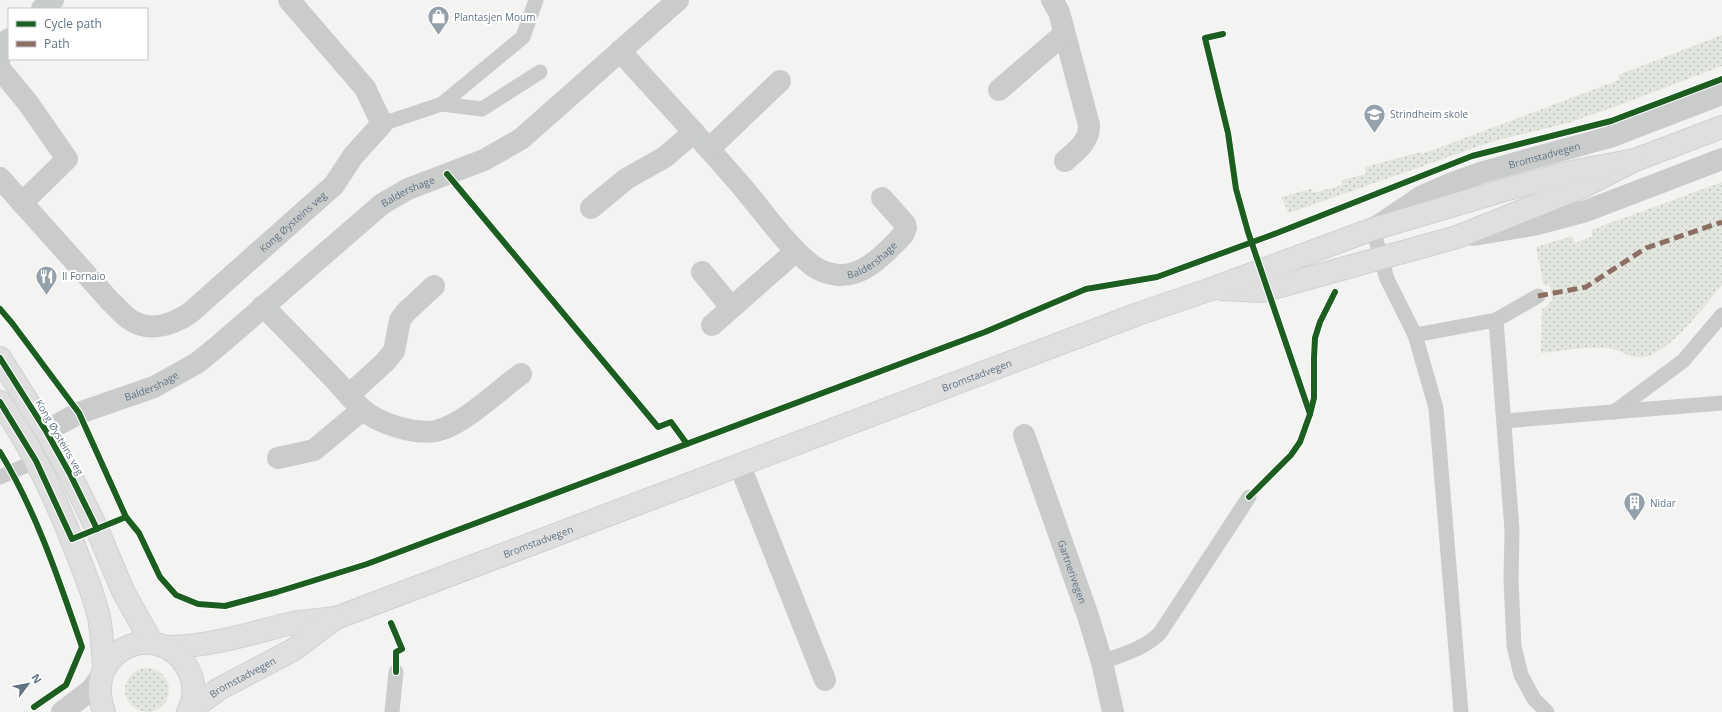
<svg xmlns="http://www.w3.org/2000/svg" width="1722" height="712" font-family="'Open Sans',sans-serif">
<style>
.grass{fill:url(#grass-dots)}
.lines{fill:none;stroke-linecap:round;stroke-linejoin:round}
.secondary-casing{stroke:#ced0d1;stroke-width:24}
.service{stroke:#cacccc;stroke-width:15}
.minor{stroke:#cacccc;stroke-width:22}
.tertiary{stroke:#cacccc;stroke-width:22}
.secondary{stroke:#dfdfe0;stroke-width:22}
.quiet{stroke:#8d6e63;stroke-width:5;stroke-dasharray:10 5;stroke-linecap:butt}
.cycleway-casing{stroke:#fff;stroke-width:8}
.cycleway{stroke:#1b5e20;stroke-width:6}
.labels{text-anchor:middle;stroke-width:4;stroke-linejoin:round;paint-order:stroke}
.poi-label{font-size:10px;fill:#617383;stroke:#fff;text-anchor:start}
.street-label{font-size:10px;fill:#617383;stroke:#fff}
</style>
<defs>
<pattern id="grass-dots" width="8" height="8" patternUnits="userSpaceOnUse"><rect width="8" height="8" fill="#e2e6df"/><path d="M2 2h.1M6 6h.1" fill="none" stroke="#bbbfba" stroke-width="1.8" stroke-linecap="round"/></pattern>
</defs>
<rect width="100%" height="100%" fill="#f3f3f1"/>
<g class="grass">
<polygon points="1722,35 1722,66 1614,107 1568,123 1494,141 1289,213 1281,197 1311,189 1313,193 1343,185 1342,180 1366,174 1365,167 1421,152 1422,154 1619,80 1618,75"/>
<path d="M1722,182V285C1705,305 1670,353 1644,357C1630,359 1623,351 1612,349C1593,345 1561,351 1541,353L1542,308H1545L1552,300L1550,285L1544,286L1536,247L1572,236L1575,243L1593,236L1591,230Z"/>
<circle cx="147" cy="690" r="22"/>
</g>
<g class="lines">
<defs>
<g id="secondary">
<polyline points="1221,289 1262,291 1457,237 1582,187 1635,160 1722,127"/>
<polyline points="0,358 46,431 70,474 97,529 123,591 152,643"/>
<path d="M0,402C33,448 58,503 78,556C86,576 94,596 99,617C102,634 103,651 104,668"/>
<path id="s6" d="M166,647C207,647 245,635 284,625C301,621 319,620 336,618L1138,314L1214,288L1373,229L1508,189L1571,172L1635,160"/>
<path id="s7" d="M190,710L219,689L293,650L333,620"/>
<path d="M104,712C80,645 168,615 191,676C195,687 194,702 188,712"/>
</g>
</defs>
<use href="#secondary" class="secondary-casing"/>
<g class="service">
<polyline points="442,104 523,37 536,0"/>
<polyline points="382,124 442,104 482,109 540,72"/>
<polyline points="1373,229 1387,279 1415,335 1496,320 1538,296"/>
<polyline points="1496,320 1512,530 1511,580 1514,646 1521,675 1534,699 1547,712"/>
<polyline points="1415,335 1436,408 1461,712"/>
<polyline points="1614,412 1683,361 1722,315"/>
<polyline points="1504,421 1722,403"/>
<polyline points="0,477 36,461"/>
<path d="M1102,662C1123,654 1144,649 1160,633L1249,497"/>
<polyline points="392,712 396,672"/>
</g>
<g class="minor">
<path d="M1052,0L1059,12L1089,125C1090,141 1076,151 1065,161"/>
<polyline points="42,9 53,0"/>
<path id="s1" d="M620,51C661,97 704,142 744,189C766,215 786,245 813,266C820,271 830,274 838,275C865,277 886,252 903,235L906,228L905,224L882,198"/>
<polyline points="0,58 2,45 9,39"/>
<polyline points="0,69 28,103 67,159 22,203"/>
<polyline points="999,90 1064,34"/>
<polyline points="709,149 780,81"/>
<path id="s2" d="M0,178L111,302C117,307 122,314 129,319C149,333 172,325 190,313L334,185L353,156L382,124L365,88L289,0"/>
<polyline points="591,208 626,179 665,157 694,132"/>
<path id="s3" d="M1379,225L1422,196L1452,183L1483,172L1610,137L1722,94"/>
<polyline points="1474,235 1533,225 1586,211 1722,159"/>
<polyline points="702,272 731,307"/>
<path d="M263,306C288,331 313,357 337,382C345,391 353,401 362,409C377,423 415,435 436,431C463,425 498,391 521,374"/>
<polyline points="712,325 796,251"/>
<polyline points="349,395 385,362 394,351 400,320 406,312 434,286"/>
<path id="s4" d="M46,431L79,413L154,387L197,363L218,346L382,204L408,189L484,160L521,139L678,0"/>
<path id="s5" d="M1024,435L1088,616L1102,662L1113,712"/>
<polyline points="278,458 314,450 362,410"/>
<polyline points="740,466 825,680"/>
</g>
<polyline class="tertiary" points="62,712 91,690 100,678"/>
<use href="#secondary" class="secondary"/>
<polyline class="quiet" points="1538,296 1586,287 1646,248 1722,222"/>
<defs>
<g id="cycleway">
<polyline points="1223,34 1205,38 1228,133 1236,189 1248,232 1310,414 1300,442 1291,455 1249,497"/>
<polyline points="447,174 658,427 671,422 687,444"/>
<polyline points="0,309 12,323 79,413 126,517 139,533 160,577 176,595 198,604 225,606 277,592 367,564 985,332 1086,289 1157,277 1277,233 1472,156 1611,121 1722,79"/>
<polyline points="0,358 46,431 70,474 97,529"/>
<polyline points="0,402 36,461 72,539 126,517"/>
<polyline points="1310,414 1314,398 1314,358 1315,338 1320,322 1335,292"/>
<path d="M0,452C37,513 59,580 82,647L66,685L34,707"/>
<polyline points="391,623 402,649 396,652 396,672"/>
</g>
</defs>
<use href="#cycleway" class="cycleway-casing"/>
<use href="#cycleway" class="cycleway"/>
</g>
<defs>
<symbol id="shop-pin" viewBox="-11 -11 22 30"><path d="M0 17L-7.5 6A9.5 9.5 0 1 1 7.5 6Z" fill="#94a0aa" stroke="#fff"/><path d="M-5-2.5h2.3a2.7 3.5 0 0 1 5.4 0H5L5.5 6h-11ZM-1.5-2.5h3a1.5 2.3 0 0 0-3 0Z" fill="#fff"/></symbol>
<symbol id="school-pin" viewBox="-11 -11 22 30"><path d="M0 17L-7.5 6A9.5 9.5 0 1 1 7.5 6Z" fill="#94a0aa" stroke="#fff"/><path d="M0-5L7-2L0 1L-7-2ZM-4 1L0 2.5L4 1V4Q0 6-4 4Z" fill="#fff"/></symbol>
<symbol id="restaurant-pin" viewBox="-11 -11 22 30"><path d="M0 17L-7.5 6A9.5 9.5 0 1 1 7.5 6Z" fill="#94a0aa" stroke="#fff"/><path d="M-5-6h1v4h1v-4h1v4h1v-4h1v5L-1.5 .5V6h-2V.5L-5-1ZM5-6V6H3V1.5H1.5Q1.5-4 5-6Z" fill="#fff"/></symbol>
<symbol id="building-pin" viewBox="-11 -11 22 30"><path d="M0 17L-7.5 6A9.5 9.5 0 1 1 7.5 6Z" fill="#94a0aa" stroke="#fff"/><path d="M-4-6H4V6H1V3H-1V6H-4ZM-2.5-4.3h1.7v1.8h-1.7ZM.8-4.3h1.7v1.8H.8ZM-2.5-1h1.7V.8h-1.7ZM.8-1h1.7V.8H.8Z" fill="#fff"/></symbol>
</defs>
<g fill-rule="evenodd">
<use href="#shop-pin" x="426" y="4" width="25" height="34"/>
<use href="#school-pin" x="1362" y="102" width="25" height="34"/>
<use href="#restaurant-pin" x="34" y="264" width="25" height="34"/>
<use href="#building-pin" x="1622" y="490" width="25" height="34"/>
</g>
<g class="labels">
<g class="poi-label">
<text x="454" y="21">Plantasjen Moum</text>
<text x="1390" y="118">Strindheim skole</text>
<text x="62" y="280">Il Fornaio</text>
<text x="1650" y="507">Nidar</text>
</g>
<g class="street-label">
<text dy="4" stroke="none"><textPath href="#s3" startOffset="181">Bromstadvegen</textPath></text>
<text dy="4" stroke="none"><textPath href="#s4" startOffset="439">Baldershage</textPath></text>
<text dy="4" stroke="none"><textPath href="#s2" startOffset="394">Kong Øysteins veg</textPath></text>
<text dy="4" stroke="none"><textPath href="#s1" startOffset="354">Baldershage</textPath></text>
<text dy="4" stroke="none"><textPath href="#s6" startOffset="858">Bromstadvegen</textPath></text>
<text dy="4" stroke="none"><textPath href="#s4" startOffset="115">Baldershage</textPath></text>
<text transform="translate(60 437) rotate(60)" y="4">Kong Øysteins veg</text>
<text dy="4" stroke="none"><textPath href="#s6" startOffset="389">Bromstadvegen</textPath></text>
<text dy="4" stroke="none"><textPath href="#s5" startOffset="145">Gartnerivegen</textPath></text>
<text dy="4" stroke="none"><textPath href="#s7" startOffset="62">Bromstadvegen</textPath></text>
</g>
</g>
<rect x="8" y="8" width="140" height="52" fill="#ffffff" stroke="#c0c7cd"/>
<rect x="16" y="21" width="20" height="6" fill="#1b5e20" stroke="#c0c7cd"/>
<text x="44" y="28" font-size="12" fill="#617383">Cycle path</text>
<rect x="16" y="41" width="20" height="6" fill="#8d6e63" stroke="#c0c7cd"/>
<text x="44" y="48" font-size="12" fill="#617383">Path</text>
<g transform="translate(28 684) rotate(58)" stroke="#ffffff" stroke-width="3" paint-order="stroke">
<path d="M0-3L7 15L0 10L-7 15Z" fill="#617383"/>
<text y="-6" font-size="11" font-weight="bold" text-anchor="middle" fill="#617383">N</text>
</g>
</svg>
